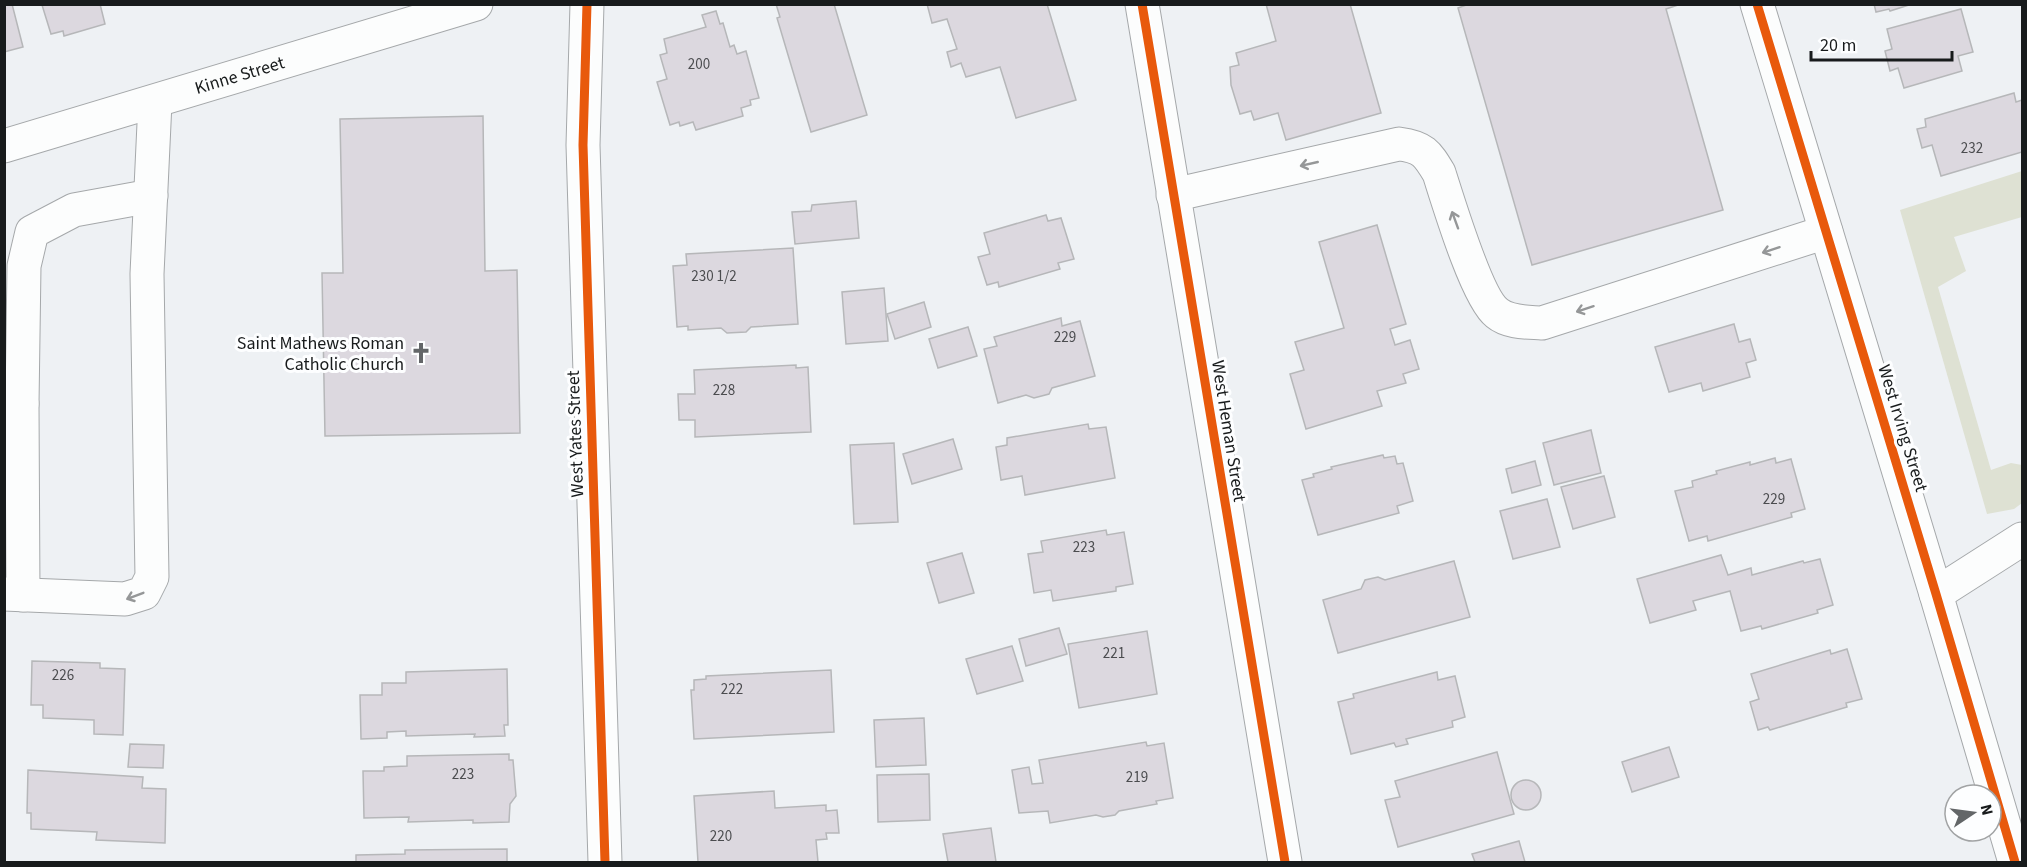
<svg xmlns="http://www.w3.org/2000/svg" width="2027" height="867" font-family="'Source Sans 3',sans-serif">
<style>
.green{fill:#dee1d3}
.building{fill:#dcd8df;stroke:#b6b7b9;stroke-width:1.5}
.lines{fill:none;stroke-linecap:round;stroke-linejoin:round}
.minor-casing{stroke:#a5a8aa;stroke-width:35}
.minor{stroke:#fcfdfd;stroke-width:33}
.cycleway-casing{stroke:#fdfeff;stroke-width:13}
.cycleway{stroke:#e8590c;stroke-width:9}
.oneway{stroke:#959798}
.labels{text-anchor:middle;stroke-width:6;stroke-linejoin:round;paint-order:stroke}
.number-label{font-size:15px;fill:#4b4c4f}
.street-label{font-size:18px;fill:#181b1c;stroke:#fdfeff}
.poi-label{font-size:18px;fill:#181b1c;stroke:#fdfeff;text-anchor:end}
</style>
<rect width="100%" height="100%" fill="#eef1f4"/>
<polygon class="green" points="2022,171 2022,217 1954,237 1966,271 1938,287 1991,470 2011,463 2022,465 2022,503 2014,509 1987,514 1900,210"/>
<g class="building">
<polygon points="4,4 12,4 23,47 4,52"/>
<polygon points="100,4 105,24 64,36 63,31 51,34 42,5"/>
<polygon points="776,4 834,4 867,115 811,132 777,18 780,17"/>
<polygon points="927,4 1047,4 1076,100 1016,118 1000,67 966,77 961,63 951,67 947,52 957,49 947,19 932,23"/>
<polygon points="1266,4 1350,4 1381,113 1286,140 1278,113 1254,120 1251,111 1240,114 1231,85 1230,67 1239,65 1236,53 1276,41"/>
<polygon points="1469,4 1681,4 1666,9 1723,210 1532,265 1458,8"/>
<polygon points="1874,4 1912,4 1890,11 1889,9 1876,12"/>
<polygon points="1961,9 1973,52 1958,56 1962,71 1904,88 1898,68 1890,71 1885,51 1892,49 1887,29"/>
<polygon points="716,11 720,24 723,23 730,47 734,45 737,54 746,51 759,98 750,100 751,105 741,108 743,116 696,130 693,122 680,126 679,122 670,125 657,82 667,79 660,55 667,53 664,39 706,27 702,15"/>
<polygon points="2014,93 2016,102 2022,100 2022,152 1941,176 1932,145 1922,148 1917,129 1926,127 1925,119"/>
<polygon points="483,116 485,271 517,270 520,433 325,436 322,273 343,273 340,119"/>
<polygon points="856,201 859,238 795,244 792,212 811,211 812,205"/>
<polygon points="1046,215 1048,221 1061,218 1074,259 1058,263 1060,269 999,287 998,282 987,285 978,257 990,254 984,233"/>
<polygon points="1377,225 1406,324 1390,329 1395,345 1410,340 1419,369 1403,374 1406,383 1377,391 1382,406 1306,429 1290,374 1304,370 1295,342 1344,328 1319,242"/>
<polygon points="793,248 798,324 751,327 746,332 727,333 721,328 688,330 688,326 677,327 673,266 687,265 686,254"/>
<polygon points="884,288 888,341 846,344 842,292"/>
<polygon points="924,302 931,327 895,339 887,314"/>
<polygon points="1061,318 1062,326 1080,321 1095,376 1052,388 1049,394 1034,398 1026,395 998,403 984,349 997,346 994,337"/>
<polygon points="1734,324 1739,342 1750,339 1756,360 1746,363 1750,377 1703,391 1701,383 1669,392 1655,347"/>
<polygon points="968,327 977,356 938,368 929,339"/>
<polygon points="796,365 796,368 808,367 811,432 695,437 695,420 679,420 678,394 695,394 694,370"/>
<polygon points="1088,424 1089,429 1106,427 1115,478 1025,495 1022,476 1001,480 996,447 1007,445 1007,438"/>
<polygon points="1591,430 1601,473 1554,485 1543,443"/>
<polygon points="953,439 962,469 912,484 903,454"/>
<polygon points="894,443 898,522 854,524 850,445"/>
<polygon points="1383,455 1384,458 1395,456 1397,464 1403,463 1413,501 1397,506 1399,513 1318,535 1302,480 1314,477 1313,474 1332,469 1331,467"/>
<polygon points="1775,458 1776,463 1791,459 1805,509 1791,513 1792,517 1708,541 1707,536 1689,541 1675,491 1693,487 1692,481 1717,474 1716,471 1750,462 1750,465"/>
<polygon points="1535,461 1541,485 1512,493 1506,469"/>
<polygon points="1604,476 1615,517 1573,529 1561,487"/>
<polygon points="1547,499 1560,547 1513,559 1500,511"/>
<polygon points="1106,530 1107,535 1124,532 1133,584 1116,587 1116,591 1053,601 1051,590 1034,593 1028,554 1043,552 1041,541"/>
<polygon points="962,553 974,593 939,603 927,563"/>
<polygon points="1721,555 1728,575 1751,568 1752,575 1803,561 1804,563 1820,559 1833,605 1817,610 1818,613 1762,629 1761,626 1741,631 1730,591 1693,601 1696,610 1650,623 1637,579"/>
<polygon points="1454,561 1470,617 1338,653 1323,600 1361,589 1365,580 1378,577 1385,580"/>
<polygon points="1059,628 1067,654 1026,666 1019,639"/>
<polygon points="1147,631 1157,694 1079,708 1068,644"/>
<polygon points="1012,646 1023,681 977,694 966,659"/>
<polygon points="1847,649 1862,699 1846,703 1847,707 1770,730 1768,727 1758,730 1750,702 1759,699 1751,674 1830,650 1831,654"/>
<polygon points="32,661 100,663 100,668 125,669 123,735 94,734 94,720 43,718 43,705 31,705"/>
<polygon points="507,669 508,725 504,725 505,736 474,737 475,734 406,736 406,731 387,732 387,738 361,739 360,695 382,695 382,683 406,683 406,672"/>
<polygon points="831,670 834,732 694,739 691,690 694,690 694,680 706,679 706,676"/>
<polygon points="1437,672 1438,680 1455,676 1465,717 1452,721 1453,727 1406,739 1408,744 1396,747 1394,743 1351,754 1338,702 1354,698 1353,694"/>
<polygon points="924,718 926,765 876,767 874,720"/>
<polygon points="1146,742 1147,746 1164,743 1173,798 1156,801 1157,804 1119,811 1115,815 1103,817 1096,815 1050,823 1048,811 1019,813 1012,770 1029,767 1032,784 1043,783 1039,760"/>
<polygon points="130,744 164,745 163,768 128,767"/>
<polygon points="1669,747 1679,777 1632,792 1622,762"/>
<polygon points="1497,752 1514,814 1398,847 1385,800 1400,797 1395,781"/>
<polygon points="509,754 509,760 513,760 516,796 510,804 509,822 473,823 473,820 408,822 409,817 364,818 363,771 384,771 384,767 407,766 407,756"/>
<polygon points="28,770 143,777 142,788 166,789 165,843 96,840 97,832 31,829 31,813 27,813"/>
<polygon points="929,774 930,820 878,822 877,775"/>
<circle cx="1526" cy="795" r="15"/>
<polygon points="774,791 775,808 826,805 826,811 837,810 839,833 826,833 827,839 816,840 818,862 698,862 694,796"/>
<polygon points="991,828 996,862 948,862 943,834"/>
<polygon points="1519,841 1525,862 1475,862 1472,854"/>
<polygon points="507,849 507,862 356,862 356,855 405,854 405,850"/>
</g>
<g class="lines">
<defs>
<g id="minor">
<polyline points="587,4 583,145 605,862"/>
<polyline points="1142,4 1285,862"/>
<polyline points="1757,4 1936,594 2015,862"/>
<path id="s1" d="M4,146L476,4"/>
<path d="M1173,195L1399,144C1423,147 1427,153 1439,173C1448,201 1477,298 1497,313C1509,323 1528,322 1542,323L1826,232"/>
<polyline points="4,404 22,404 23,595"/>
<polyline points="22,404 24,266 32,232 74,210 151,196"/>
<polyline points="4,594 125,599 144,593 152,577 147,274 155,102"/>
<polyline points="1936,594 2022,539"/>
</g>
</defs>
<use href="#minor" class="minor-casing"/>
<use href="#minor" class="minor"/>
<defs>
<g id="cycleway">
<polyline points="587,4 583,145 605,862"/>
<polyline points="1142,4 1285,862"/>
<polyline points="1757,4 1936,594 2015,862"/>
</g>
</defs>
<use href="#cycleway" class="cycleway-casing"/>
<use href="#cycleway" class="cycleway"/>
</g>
<defs><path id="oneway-shaft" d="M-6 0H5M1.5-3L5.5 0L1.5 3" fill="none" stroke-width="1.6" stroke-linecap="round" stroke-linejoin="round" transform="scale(1.5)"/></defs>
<g class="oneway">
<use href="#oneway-shaft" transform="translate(1309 164) rotate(167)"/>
<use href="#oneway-shaft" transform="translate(1455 220) rotate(-110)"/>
<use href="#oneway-shaft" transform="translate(1771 250) rotate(162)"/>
<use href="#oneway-shaft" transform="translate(1585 309) rotate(162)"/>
<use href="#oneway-shaft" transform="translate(135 596) rotate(159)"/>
</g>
<defs>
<symbol id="church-bare" viewBox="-9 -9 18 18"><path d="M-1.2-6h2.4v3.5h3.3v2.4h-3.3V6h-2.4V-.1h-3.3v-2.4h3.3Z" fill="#636668" stroke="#fdfeff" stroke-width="2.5" paint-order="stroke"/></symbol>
</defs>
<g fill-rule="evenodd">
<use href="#church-bare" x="406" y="338" width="30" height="30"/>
</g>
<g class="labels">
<g class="number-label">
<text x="699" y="69">200</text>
<text x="1972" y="153">232</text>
<text x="714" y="281">230 1/2</text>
<text x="1065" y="342">229</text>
<text x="724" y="395">228</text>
<text x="1774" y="504">229</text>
<text x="1084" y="552">223</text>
<text x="1114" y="658">221</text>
<text x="63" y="680">226</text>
<text x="732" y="694">222</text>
<text x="463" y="779">223</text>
<text x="1137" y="782">219</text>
<text x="721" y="841">220</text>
</g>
<g class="street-label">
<text dy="6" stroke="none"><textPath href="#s1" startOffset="246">Kinne Street</textPath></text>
<text transform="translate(1903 428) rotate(73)" y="6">West Irving Street</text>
<text transform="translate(1229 431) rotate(81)" y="6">West Heman Street</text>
<text transform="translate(575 434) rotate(-92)" y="6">West Yates Street</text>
</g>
<g class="poi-label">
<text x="404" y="349">Saint Mathews Roman<tspan x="404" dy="21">Catholic Church</tspan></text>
</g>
</g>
<rect width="2027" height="867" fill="none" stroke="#181b1c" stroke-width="12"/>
<g transform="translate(1973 813) rotate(77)"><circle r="28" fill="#fdfeff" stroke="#a1a3a4" stroke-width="1.5"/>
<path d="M0-4.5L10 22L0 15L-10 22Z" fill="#636668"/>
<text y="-9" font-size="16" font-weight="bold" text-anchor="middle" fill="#181b1c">N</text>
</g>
<path d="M1811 51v9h141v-9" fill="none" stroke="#181b1c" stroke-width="3"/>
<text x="1820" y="51" font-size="18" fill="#181b1c" stroke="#fdfeff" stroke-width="4.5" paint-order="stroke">20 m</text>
</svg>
